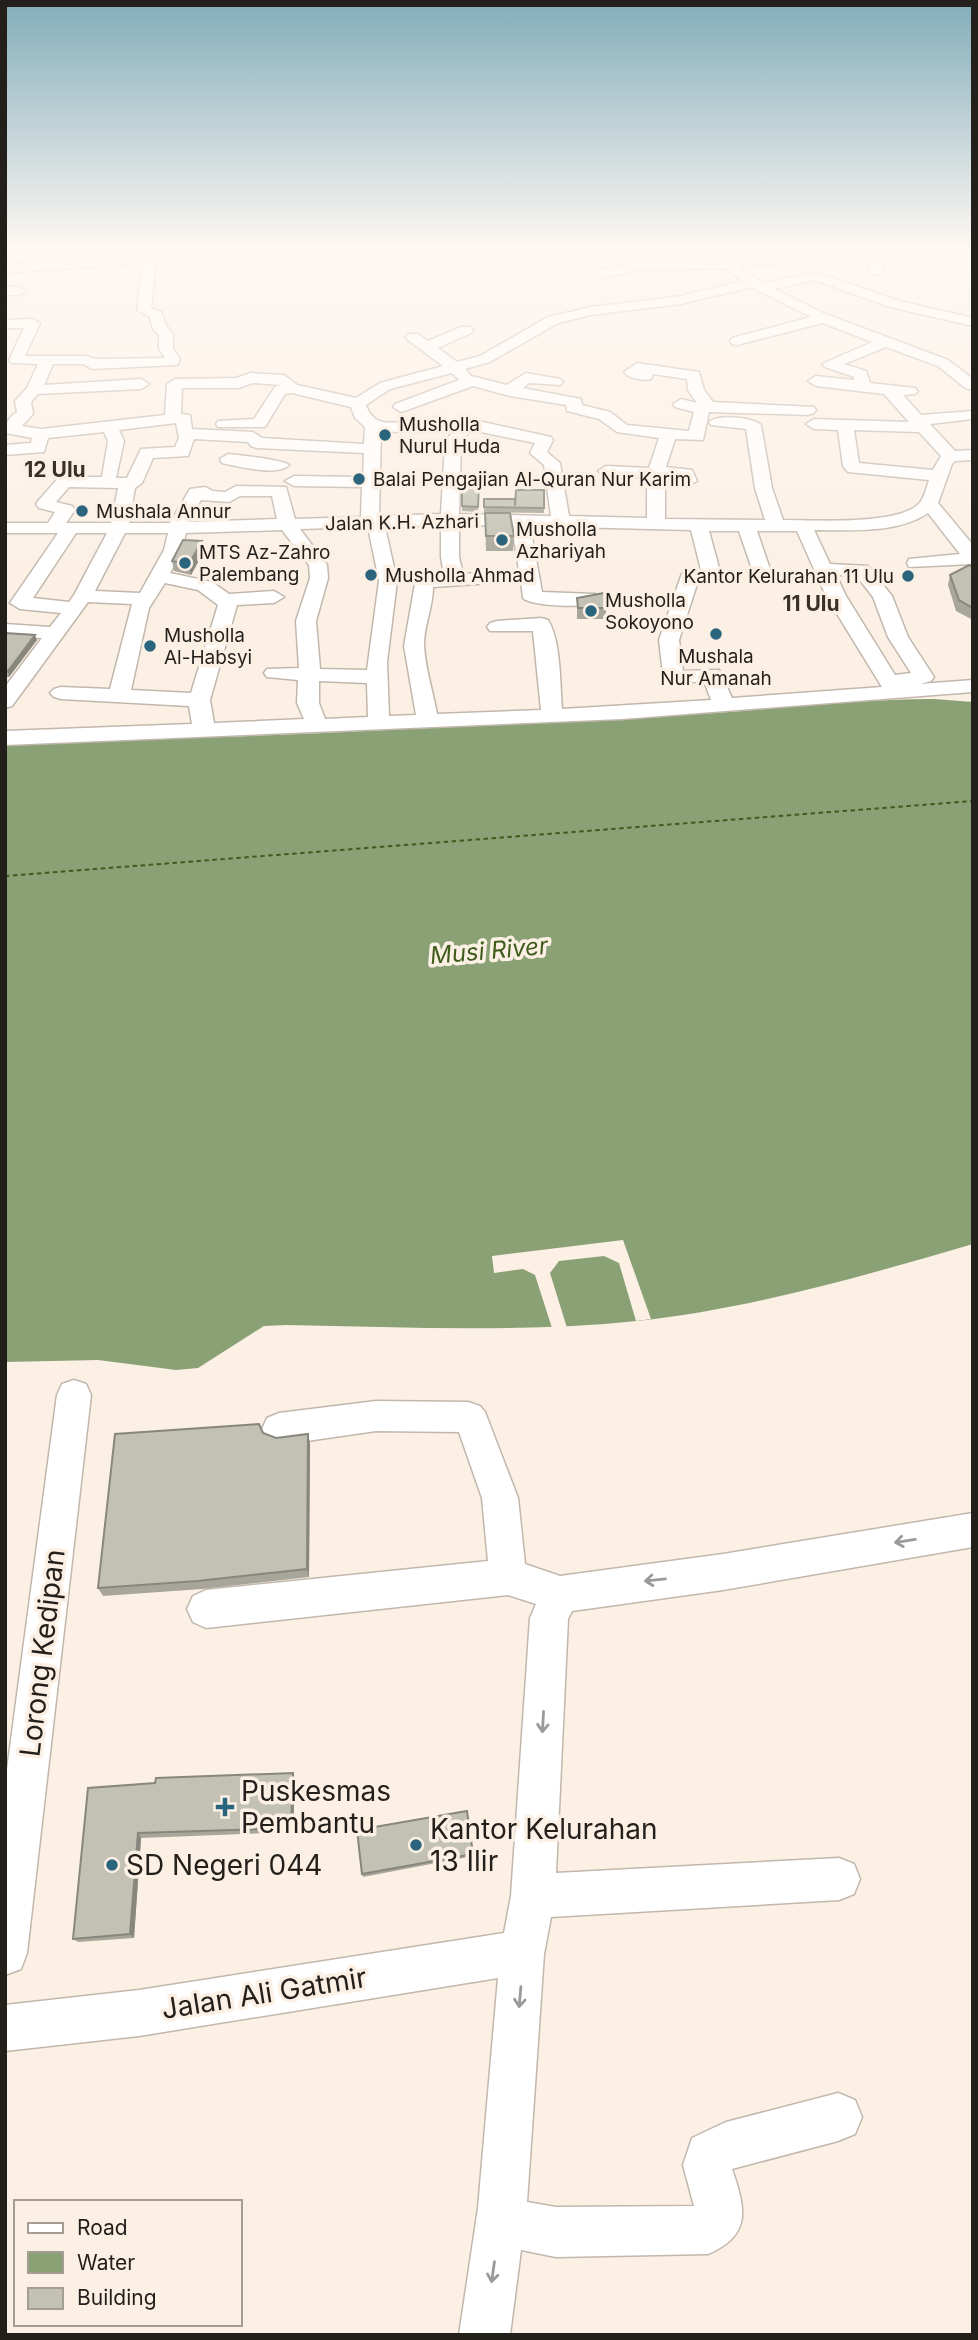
<svg xmlns="http://www.w3.org/2000/svg" width="978" height="2340" font-family="Inter,sans-serif">
<style>
.water{fill:#89a175}
.pier{fill:#fcf0e5}
.lines{fill:none;stroke-linecap:round;stroke-linejoin:round}
.ferry{stroke:#3f5c1c;stroke-width:2;stroke-dasharray:4.5 3.5;stroke-linecap:butt}
.minor-casing{stroke:#c2b7ad;stroke-width:3}
.minor{fill:#fff;fill-rule:evenodd}
.wall{fill:#a8a69a}
.shaded-wall{fill:#88877d}
.building{fill:#c3c1b3;stroke:#88877d;stroke-width:2}
.oneway{stroke:#9c9a98}
.poi-dot{fill:#2b647d;stroke:#fcf0e5;stroke-width:2.5}
.labels{text-anchor:middle;stroke-width:7;stroke-linejoin:round;paint-order:stroke}
.far-poi-label{font-size:19px;fill:#231f1b;stroke:#fcf0e5;text-anchor:start}
.far-street-label{font-size:19px;fill:#231f1b;stroke:#fcf0e5}
.far-quarter-label{font-size:21px;font-weight:bold;fill:#393028;stroke:#fcf0e5}
.water-label{font-size:24px;font-style:italic;fill:#3f5c1c;stroke:#fcf0e5}
.near-street-label{font-size:28px;fill:#231f1b;stroke:#fcf0e5}
.near-poi-label{font-size:28px;fill:#231f1b;stroke:#fcf0e5;text-anchor:start}
</style>
<rect width="100%" height="100%" fill="#fcf0e5"/>
<path class="water" d="M934,699L973,702V1244C863,1276 750,1309 637,1321C521,1333 403,1327 286,1325L264,1326L198,1368L176,1370L98,1360L5,1362V743C237,739 470,726 702,714C779,709 856,699 934,699Z"/>
<polygon class="pier" points="623,1240 651,1319 636,1321 619,1263 604,1256 559,1261 550,1273 567,1328 552,1328 535,1275 523,1269 494,1273 492,1256"/>
<g class="lines">
<polyline class="ferry" points="5,876 973,801"/>
<defs>
<g id="minor">
<path d="M192,248H222L216,252L156,262L151,308L161,312L167,327L173,334V349L180,359L177,365L92,369L83,364H53L44,385L141,379L149,384L141,389L38,394L31,402L33,414L22,426L41,429L165,415L167,384L175,379L236,378L251,373L284,375L297,385L356,398L380,383L443,366L408,340L406,337L408,334H418L428,341L461,327H471L473,330L471,333L438,348L457,362L480,356L548,317L591,307L681,296L742,281L726,268L640,270L602,278L595,274L597,271L640,262L719,260L721,258L716,248H728L733,257H782V263L777,264L738,265L763,283L816,272L899,301L973,318V326L890,307L815,280L774,289L823,313L948,360L973,379V391L964,387L938,366L886,347L844,364L866,371L870,383L915,388L918,391L915,394L903,395L921,415L973,411V419L930,424L955,451L973,450V460L955,461L952,464L938,503L973,545V564L909,567L907,563L909,559L960,554L928,513C897,534 851,530 814,530L830,564L868,566L892,596L908,637L934,677L931,681L920,684L973,680V692L622,719L5,745V731L192,724L189,706L61,699L54,697L50,693L54,689L61,687L110,689L132,604L88,602L12,706L5,708V687L42,638L5,636V624L50,627L61,613L20,609L10,603L58,533H5V523H48L55,512L39,508L36,504L39,500L67,468H79L81,472L78,477H102L108,441L104,432L48,438L44,452L5,455V445L31,443L32,438L6,433C4,425 9,417 17,412L15,401L27,388L38,364L11,363L9,360L24,328H5V320L33,319L40,323L25,356H86L95,359L165,358L159,349V335L153,329L150,317L137,310L143,263L5,273V265L150,255ZM751,287L811,317L732,338L730,341L732,344L737,345L823,323L872,342L822,364L825,367L854,377V380L816,376L808,381L816,386L884,394L909,422L814,419L806,424L814,429L838,430L843,466L848,472L929,480C927,486 925,495 921,501C905,526 812,520 783,520L772,488L761,425C752,417 718,414 709,422L711,425L746,429L755,488L765,520L665,519V477L679,478L682,485L688,486L697,481L692,470L666,467L675,439L703,440L709,412L808,415L814,413L816,410L814,407L713,402L704,390L699,372L637,363L624,372C629,379 644,381 651,379L653,374L687,379L688,390L697,403L681,399L673,404L675,407L694,412L689,431L627,425L610,412L582,405L581,399L523,388L529,383L560,385L563,382L560,379L526,373L507,385L471,376L465,369L490,362L558,323L591,315L681,304ZM452,373L459,380L395,404L393,407L401,412L407,410L473,386L510,396L566,405L567,411L599,419L617,432L659,438L649,468L606,466L598,471L606,476L647,478V518L569,516L560,463L547,452L553,440L551,437L474,420L460,422L445,442L441,514L379,516L381,431L416,433L424,428C406,411 378,438 366,405L390,389ZM253,383L281,385L275,387L254,419L218,421L216,424L218,427H265L285,394L292,393L351,407L355,418L365,427L364,444L262,438L253,432L192,429L190,415L181,414L182,388H238ZM176,423L179,438L175,447L141,449L127,478H116L124,441L119,430ZM471,430L535,443L530,453L544,465L551,516L459,514L461,442ZM854,430L919,432L941,456L933,470L859,463ZM194,439L248,442L251,446L257,448L364,453L363,477L294,476L285,481L294,486L362,487L361,517L295,519L286,487L236,486L225,492L213,491L205,487L190,489L170,523H129L135,488L142,483L153,458L188,456ZM69,487L118,488L111,523H66L75,510L72,506L56,502ZM240,496H272L277,519L188,522L201,500L229,502ZM441,525V557L444,575L416,578L404,646L416,715L389,716L387,662L397,581L385,527ZM459,525L512,526L519,570L463,574L459,557ZM530,526L691,530L701,570L683,572L681,576L659,640L663,674C673,687 689,682 704,681L711,700L562,709C560,685 561,640 548,620L541,618L497,621L490,623L487,627L490,631H533L541,710L437,714C433,691 424,665 424,642C425,623 433,606 433,587L521,581L523,598C531,607 597,609 605,600L595,594L542,592ZM368,527L379,581L367,670L320,669L316,621L328,578L327,565L300,529ZM282,530L309,565L310,578L296,621L299,668L267,669L264,673L267,677L298,680L297,703L304,719L214,723L210,700L237,605L274,603L284,597L274,591L229,594L212,582L170,573L182,550L186,533ZM709,531H739L753,572L762,578L771,572L757,531H797L826,596L882,687L732,698L719,670L683,671L679,640L698,581L719,579L721,575ZM76,533H107L74,595L69,602L33,598ZM125,533H168L164,550L140,593L95,591ZM836,575H856L873,597L888,637L911,673L895,675L846,596ZM165,583L198,590L218,605L191,693L131,690L149,608ZM319,681L367,683L368,717L325,719L319,703Z"/>
<path d="M226,248C248,248 275,250 292,266L290,269C285,269 230,251 226,248Z"/>
<polygon points="310,248 325,248 336,256 329,260"/>
<polygon points="880,248 892,248 880,274 870,274 868,271"/>
<polygon points="918,248 937,248 919,262 912,258"/>
<polygon points="5,287 19,287 26,291 19,295 5,295"/>
<path d="M228,454C238,455 284,460 289,465C277,477 237,466 222,463L220,459Z"/>
<polygon points="74,1380 86,1384 91,1395 27,1953 21,1969 5,1975 5,1785 57,1395 62,1384"/>
<path d="M376,1401L468,1402L480,1406L485,1412L518,1498L525,1564L560,1576L723,1554L973,1513V1547L723,1590L572,1611L568,1619L556,1873L839,1858L854,1864L860,1879L854,1894L839,1900L551,1917L544,1954L527,2202L556,2207L694,2206L683,2165L692,2138L726,2122L838,2093L855,2100L862,2117L855,2134L838,2141L732,2169C745,2207 753,2235 708,2254L556,2257L521,2250L510,2335H459L478,2208L498,1978L139,2036L5,2051V2005L139,1990L504,1933L511,1896L530,1618L536,1604L508,1595L206,1628L193,1622L187,1609L193,1596L206,1590L488,1561L482,1498L459,1432L376,1431L279,1445L267,1440L262,1429L267,1418L279,1413Z"/>
</g>
</defs>
<use href="#minor" class="minor-casing"/>
<use href="#minor" class="minor"/>
</g>
<g class="wall">
<polygon points="462,483 479,483 478,512 462,511"/>
<polygon points="544,490 544,513 484,512 484,499 515,499"/>
<polygon points="485,513 514,536 513,551 486,551"/>
<polygon points="204,551 191,575 174,571 172,561"/>
<polygon points="973,567 973,620 956,611 948,585 950,575"/>
<polygon points="577,598 606,608 606,619 577,619"/>
<polygon points="5,633 37,640 9,677 5,677"/>
<polygon points="263,1433 276,1438 310,1443 309,1577 202,1589 103,1596 98,1588"/>
<polygon points="295,1778 293,1832 141,1838 134,1938 78,1942 73,1939 88,1788"/>
<polygon points="467,1811 473,1856 363,1877 362,1874"/>
</g>
<g class="shaded-wall">
<polygon points="202,541 204,551 191,575 189,564"/>
<polygon points="35,635 37,640 9,677 8,671"/>
<polygon points="308,1434 310,1443 309,1577 307,1569"/>
<polygon points="293,1773 295,1778 293,1832 291,1828"/>
<polygon points="138,1833 141,1838 134,1938 130,1934"/>
</g>
<g class="building">
<polygon points="462,483 479,483 478,507 462,506"/>
<polygon points="516,490 544,490 544,508 484,507 484,499 515,499 515,506"/>
<polygon points="485,513 510,513 514,536 486,536"/>
<polygon points="183,540 202,541 189,564 172,561"/>
<polygon points="969,565 973,567 973,608 959,600 950,575"/>
<polygon points="604,593 606,608 578,608 577,598"/>
<polygon points="5,633 35,635 8,671 5,671"/>
<polygon points="259,1424 263,1433 276,1438 308,1434 307,1569 198,1581 98,1588 115,1434"/>
<polygon points="293,1773 291,1828 138,1833 130,1934 73,1939 88,1788 155,1783 156,1778"/>
<polygon points="467,1811 473,1854 362,1874 357,1830"/>
</g>
<defs><path id="oneway-shaft" d="M-6 0H5M1.5-3L5.5 0L1.5 3" fill="none" stroke-width="1.6" stroke-linecap="round" stroke-linejoin="round" transform="scale(1.75)"/></defs>
<g class="oneway">
<use href="#oneway-shaft" transform="translate(905 1541) rotate(171)"/>
<use href="#oneway-shaft" transform="translate(655 1580) rotate(174)"/>
<use href="#oneway-shaft" transform="translate(543 1722) rotate(93)"/>
<use href="#oneway-shaft" transform="translate(520 1997) rotate(95)"/>
<use href="#oneway-shaft" transform="translate(493 2272) rotate(98)"/>
</g>
<linearGradient id="sky" x2="0" y2="1"><stop stop-color="#82acba"/><stop offset="0.43" stop-color="#fef8f3"/><stop offset="1" stop-color="#fef8f3" stop-opacity="0"/></linearGradient>
<rect width="978" height="576" fill="url(#sky)"/>
<g class="poi-dot">
<circle cx="385" cy="435" r="7"/>
<circle cx="359" cy="479" r="7"/>
<circle cx="82" cy="511" r="7"/>
<circle cx="502" cy="540" r="7"/>
<circle cx="185" cy="563" r="7"/>
<circle cx="371" cy="575" r="7"/>
<circle cx="908" cy="576" r="7"/>
<circle cx="591" cy="611" r="7"/>
<circle cx="716" cy="634" r="7"/>
<circle cx="150" cy="646" r="7"/>
<path d="M221.5 1796.5h7v7h7v7h-7v7h-7v-7h-7v-7h7z"/>
<circle cx="416" cy="1845" r="7"/>
<circle cx="112" cy="1865" r="7"/>
</g>
<g class="labels">
<g class="far-poi-label">
<text x="399" y="431">Musholla<tspan x="399" dy="22">Nurul Huda</tspan></text>
<text x="373" y="486">Balai Pengajian Al-Quran Nur Karim</text>
<text x="96" y="518">Mushala Annur</text>
<text x="516" y="536">Musholla<tspan x="516" dy="22">Azhariyah</tspan></text>
<text x="199" y="559">MTS Az-Zahro<tspan x="199" dy="22">Palembang</tspan></text>
<text x="385" y="582">Musholla Ahmad</text>
<text x="894" y="583" text-anchor="end">Kantor Kelurahan 11 Ulu</text>
<text x="605" y="607">Musholla<tspan x="605" dy="22">Sokoyono</tspan></text>
<text x="164" y="642">Musholla<tspan x="164" dy="22">Al-Habsyi</tspan></text>
<text x="716" y="663" text-anchor="middle">Mushala<tspan x="716" dy="22">Nur Amanah</tspan></text>
</g>
<g class="far-street-label">
<text transform="translate(402 522) rotate(-1)" y="7">Jalan K.H. Azhari</text>
</g>
<g class="far-quarter-label">
<text x="55" y="477">12 Ulu</text>
<text x="811" y="611">11 Ulu</text>
</g>
<g class="water-label">
<text transform="translate(489 951) rotate(-5)" y="8">Musi River</text>
</g>
<g class="near-street-label">
<text transform="translate(42 1653) rotate(-83)" y="10">Lorong Kedipan</text>
<text transform="translate(264 1993) rotate(-9)" y="10">Jalan Ali Gatmir</text>
</g>
<g class="near-poi-label">
<text x="241" y="1801">Puskesmas<tspan x="241" dy="32">Pembantu</tspan></text>
<text x="430" y="1839">Kantor Kelurahan<tspan x="430" dy="32">13 Ilir</tspan></text>
<text x="126" y="1875">SD Negeri 044</text>
</g>
</g>
<rect width="978" height="2340" fill="none" stroke="#231f1b" stroke-width="14"/>
<rect x="14" y="2200" width="228" height="126" fill="#fcf0e5" stroke="#a59c94" stroke-width="2"/>
<rect x="28" y="2223" width="35" height="10" fill="#ffffff" stroke="#a59c94" stroke-width="2"/>
<text x="77" y="2235" font-size="21" fill="#231f1b">Road</text>
<rect x="28" y="2252" width="35" height="21" fill="#89a175" stroke="#a59c94" stroke-width="2"/>
<text x="77" y="2270" font-size="21" fill="#231f1b">Water</text>
<rect x="28" y="2288" width="35" height="21" fill="#c3c1b3" stroke="#a59c94" stroke-width="2"/>
<text x="77" y="2305" font-size="21" fill="#231f1b">Building</text>
</svg>
